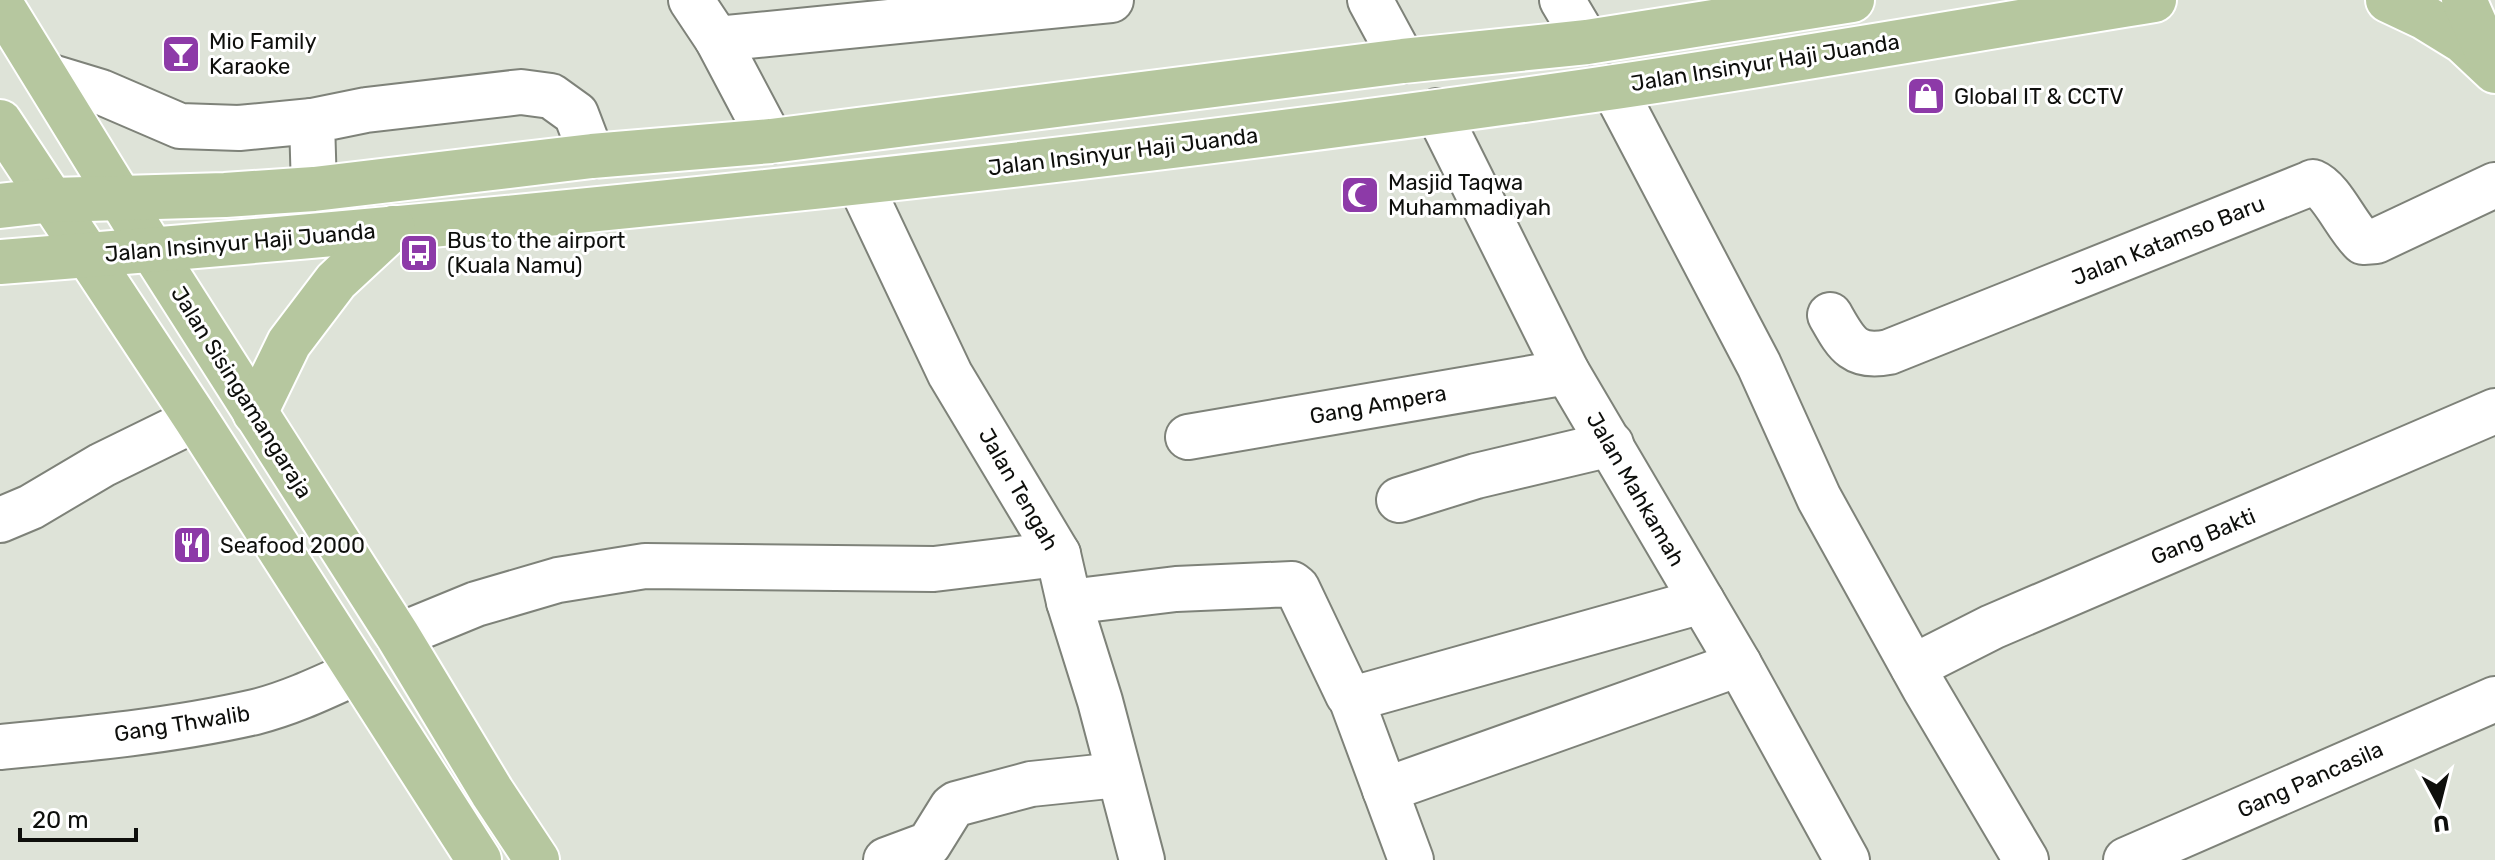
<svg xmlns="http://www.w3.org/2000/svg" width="2495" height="860" font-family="Rubik,sans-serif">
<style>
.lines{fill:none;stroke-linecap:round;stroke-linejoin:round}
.minor-casing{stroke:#7e8279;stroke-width:48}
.major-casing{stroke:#fff;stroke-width:48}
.minor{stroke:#fff;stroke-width:44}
.major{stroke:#b6c79f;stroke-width:44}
.labels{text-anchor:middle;stroke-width:6;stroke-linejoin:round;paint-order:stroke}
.poi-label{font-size:22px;fill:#0e0f0c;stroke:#fff;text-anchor:start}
.street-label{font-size:22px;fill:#0e0f0c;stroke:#fff}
</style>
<rect width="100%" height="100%" fill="#dee3d8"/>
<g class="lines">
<defs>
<g id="minor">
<polyline points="691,0 717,39 771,141"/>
<polyline points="1370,0 1403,61"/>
<polyline points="1562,0 1587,42"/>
<polyline points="717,39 1111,0"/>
<polyline points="45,75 101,92 180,126 239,128 312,121"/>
<polyline points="1613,87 1759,365 1819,498 1925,689 2026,860"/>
<polyline points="1437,111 1567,372 1739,664 1847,860"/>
<polyline points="860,184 950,374 1058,554 1069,602 1100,701 1142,860"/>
<polyline points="314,189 312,121 366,110 521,92 551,96 576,114 592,156"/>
<path d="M1830,315C1846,343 1853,359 1889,352L2309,184L2313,182C2332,190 2346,226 2363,242L2376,241L2495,185"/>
<polyline points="1188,437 1567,372"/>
<polyline points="1399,500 1476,476 1611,444"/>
<polyline points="0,520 31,507 102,465 196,419"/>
<polyline points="1069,602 1176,589 1292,584 1297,588 1348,695 1356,698 1702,601"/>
<polyline points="398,636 476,604 558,580 645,566 934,569 1058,554"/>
<polyline points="1913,667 1992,627 2495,411"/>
<polyline points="1351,698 1411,860"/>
<path d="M0,747C85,739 172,731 255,712C291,703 324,687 357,672"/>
<polyline points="1385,790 1739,664"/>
<polyline points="886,860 929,844 952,807 956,804 1031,784 1118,775"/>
<polyline points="2126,860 2495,699"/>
</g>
<g id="major">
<polyline points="2388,0 2424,17 2463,41 2495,71"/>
<polyline points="2464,0 2491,61"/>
<polyline points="0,3 152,250 398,636 492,792 537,860"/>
<polyline points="0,122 196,419 479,860"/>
<polyline points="0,206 53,200 225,195 314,189 592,156 771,141 1403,61 1587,42 1852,0"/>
<path d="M0,262C533,220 1065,166 1594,90C1781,63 1968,30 2154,0"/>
<polyline points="255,413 289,343 336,281 393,228"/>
</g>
</defs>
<use href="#minor" class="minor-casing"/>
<use href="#major" class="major-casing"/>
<use href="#minor" class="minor"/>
<use href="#major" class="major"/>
</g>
<defs>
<symbol id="bar-square" viewBox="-11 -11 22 22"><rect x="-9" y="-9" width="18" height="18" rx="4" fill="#8d3aa8" stroke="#fff"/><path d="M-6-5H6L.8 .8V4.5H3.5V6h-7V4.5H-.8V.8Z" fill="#fff"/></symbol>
<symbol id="shop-square" viewBox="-11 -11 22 22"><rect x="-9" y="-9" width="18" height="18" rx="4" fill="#8d3aa8" stroke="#fff"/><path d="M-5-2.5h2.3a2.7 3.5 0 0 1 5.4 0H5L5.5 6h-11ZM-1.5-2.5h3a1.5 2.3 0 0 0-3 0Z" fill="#fff"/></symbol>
<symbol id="mosque-square" viewBox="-11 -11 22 22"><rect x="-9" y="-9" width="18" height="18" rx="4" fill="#8d3aa8" stroke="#fff"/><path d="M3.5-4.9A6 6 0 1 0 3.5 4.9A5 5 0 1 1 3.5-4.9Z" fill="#fff"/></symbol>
<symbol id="bus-square" viewBox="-11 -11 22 22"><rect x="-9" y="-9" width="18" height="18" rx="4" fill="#8d3aa8" stroke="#fff"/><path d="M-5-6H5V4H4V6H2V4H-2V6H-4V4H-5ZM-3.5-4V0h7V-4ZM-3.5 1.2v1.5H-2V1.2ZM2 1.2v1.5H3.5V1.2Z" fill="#fff"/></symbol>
<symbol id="restaurant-square" viewBox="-11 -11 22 22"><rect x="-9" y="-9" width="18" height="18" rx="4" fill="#8d3aa8" stroke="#fff"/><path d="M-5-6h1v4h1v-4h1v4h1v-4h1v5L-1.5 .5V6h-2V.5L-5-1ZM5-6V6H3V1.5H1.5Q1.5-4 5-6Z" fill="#fff"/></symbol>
</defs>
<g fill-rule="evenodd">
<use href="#bar-square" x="159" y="32" width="44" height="44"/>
<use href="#shop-square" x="1904" y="74" width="44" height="44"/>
<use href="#mosque-square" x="1338" y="173" width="44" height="44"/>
<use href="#bus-square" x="397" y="231" width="44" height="44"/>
<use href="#restaurant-square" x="170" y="523" width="44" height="44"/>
</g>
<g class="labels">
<g class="poi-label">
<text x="209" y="49">Mio Family<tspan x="209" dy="25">Karaoke</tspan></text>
<text x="1954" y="104">Global IT &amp; CCTV</text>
<text x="1388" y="190">Masjid Taqwa<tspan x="1388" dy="25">Muhammadiyah</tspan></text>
<text x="447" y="248">Bus to the airport<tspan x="447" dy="25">(Kuala Namu)</tspan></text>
<text x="220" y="553">Seafood 2000</text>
</g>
<g class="street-label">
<text transform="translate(1765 62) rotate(-9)" y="8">Jalan Insinyur Haji Juanda</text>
<text transform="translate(1123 151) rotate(-7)" y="8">Jalan Insinyur Haji Juanda</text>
<text transform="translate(2168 240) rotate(-22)" y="8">Jalan Katamso Baru</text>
<text transform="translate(240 242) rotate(-5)" y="8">Jalan Insinyur Haji Juanda</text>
<text transform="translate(242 392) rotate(58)" y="8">Jalan Sisingamangaraja</text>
<text transform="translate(1378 404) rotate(-10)" y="8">Gang Ampera</text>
<text transform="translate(1019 489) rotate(60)" y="8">Jalan Tengah</text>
<text transform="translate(1636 489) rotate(60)" y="8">Jalan Mahkamah</text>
<text transform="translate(2203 536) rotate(-23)" y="8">Gang Bakti</text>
<text transform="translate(182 723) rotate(-9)" y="8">Gang Thwalib</text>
<text transform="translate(2310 779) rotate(-24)" y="8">Gang Pancasila</text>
</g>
</g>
<g transform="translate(2439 804) rotate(173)" stroke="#ffffff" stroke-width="6" paint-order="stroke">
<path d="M0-6L14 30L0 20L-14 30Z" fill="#0e0f0c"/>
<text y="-12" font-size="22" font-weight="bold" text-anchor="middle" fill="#0e0f0c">U</text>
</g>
<path d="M20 828v12h116v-12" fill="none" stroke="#0e0f0c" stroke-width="4"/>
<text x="32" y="828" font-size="24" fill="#0e0f0c" stroke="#ffffff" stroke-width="6" paint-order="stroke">20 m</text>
</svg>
